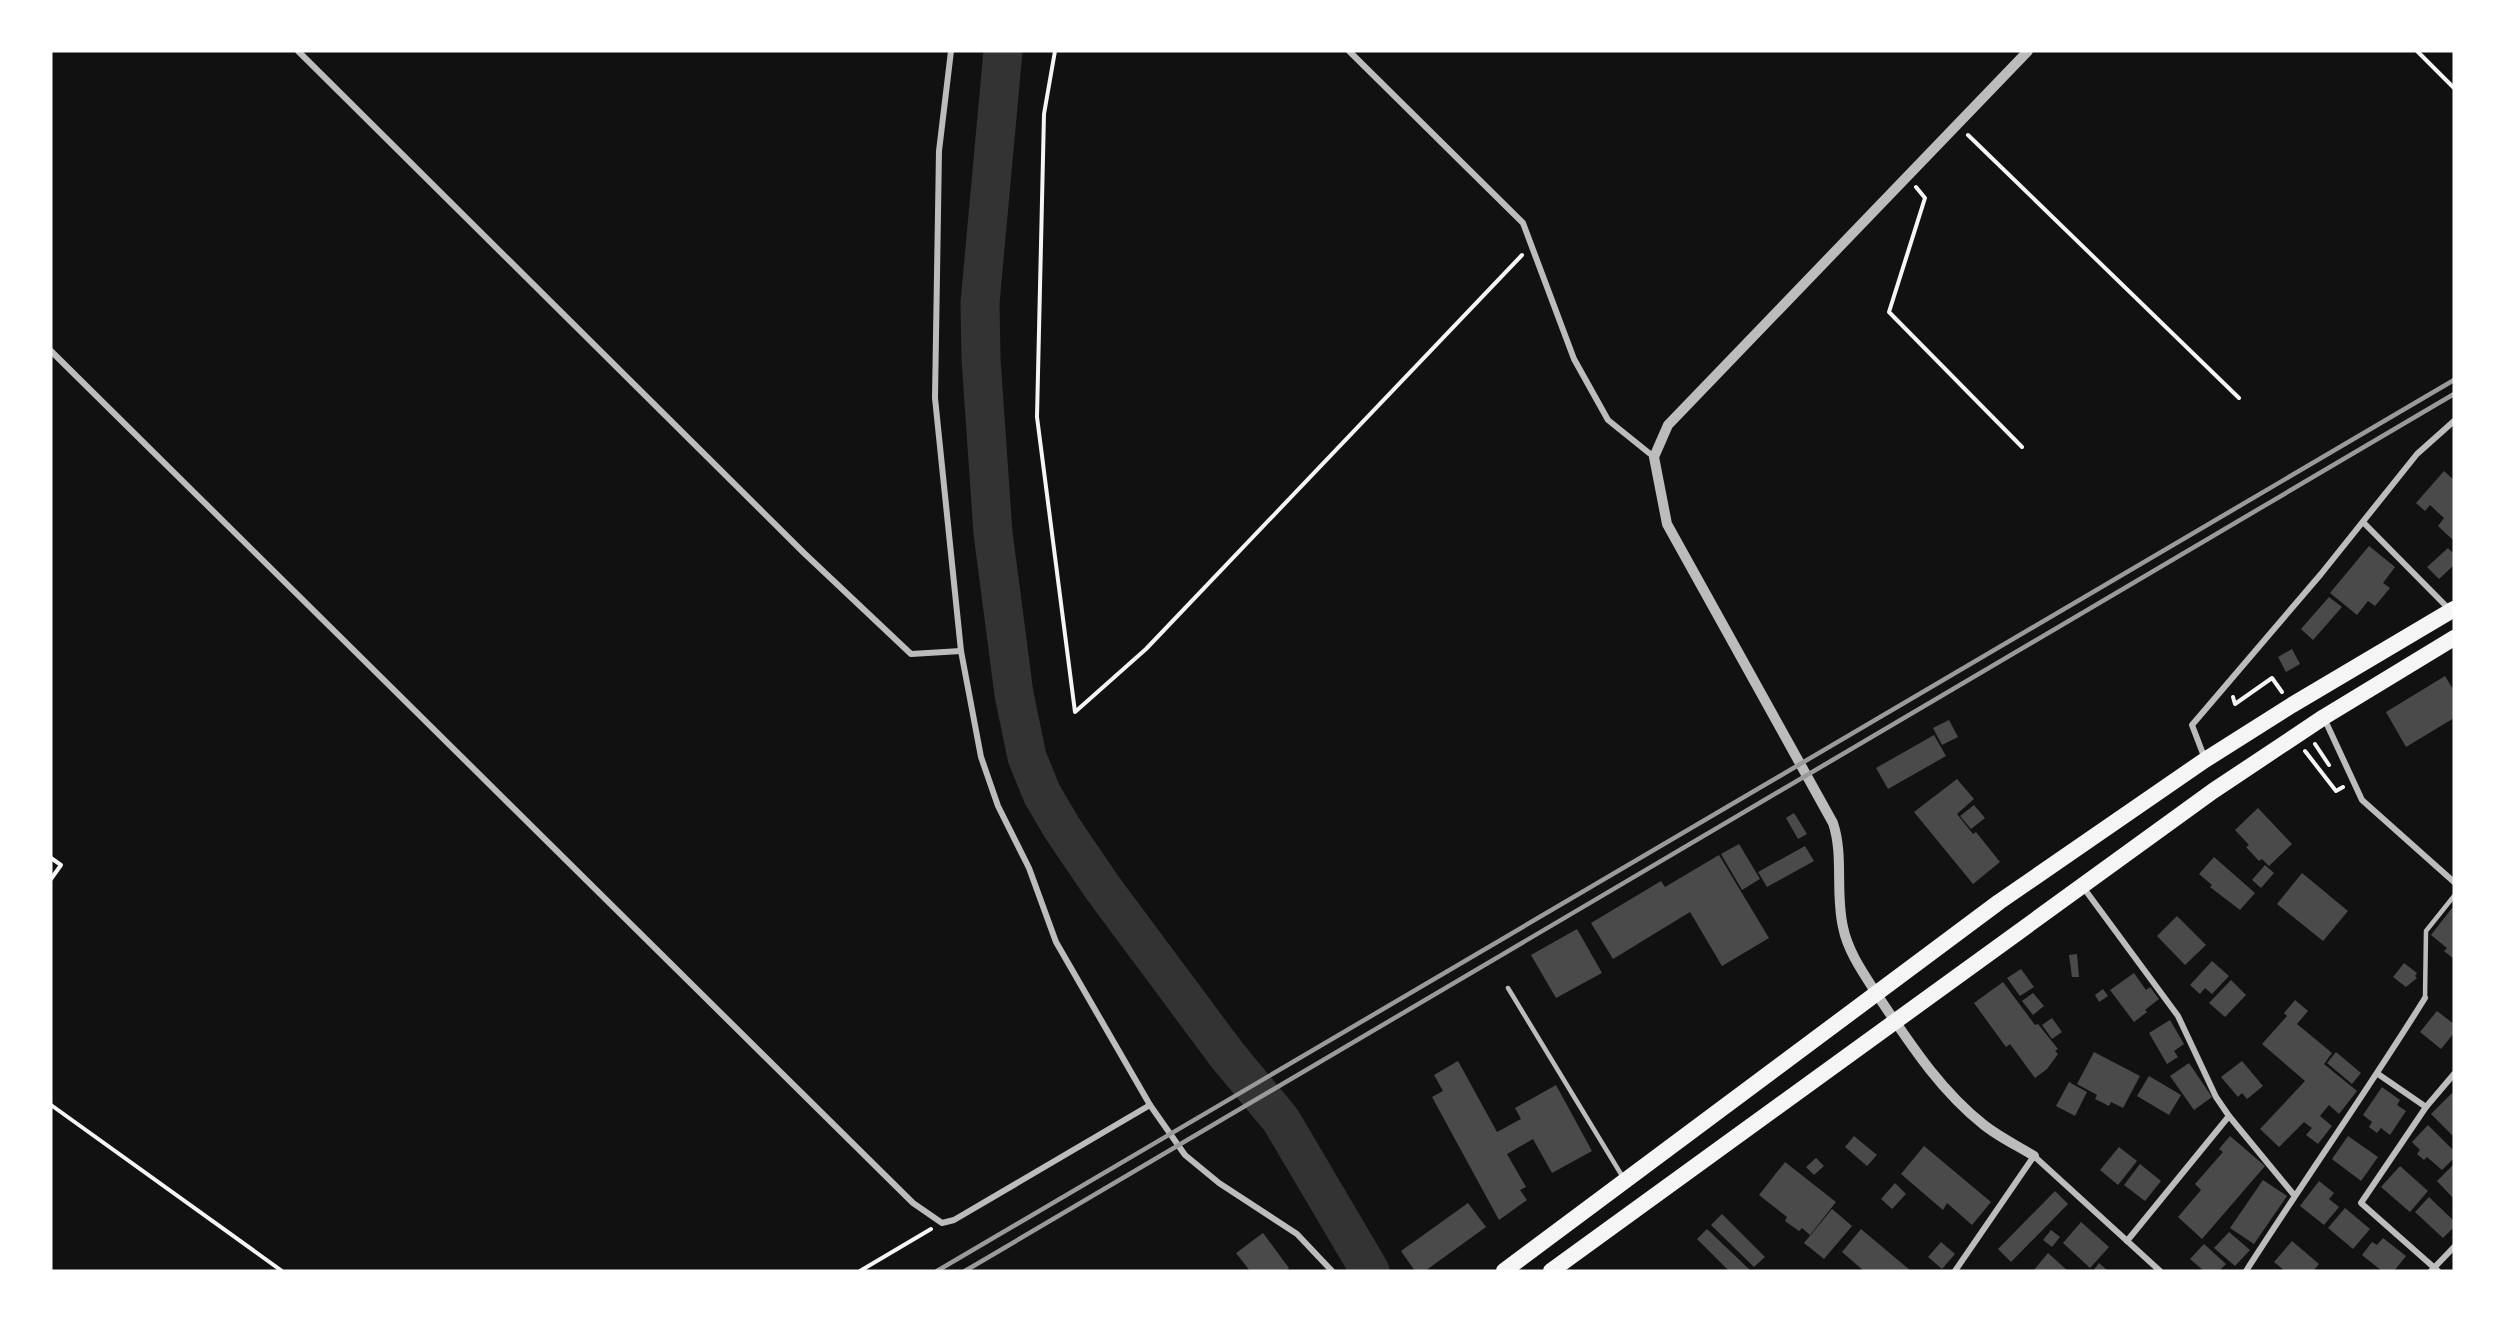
<svg xmlns="http://www.w3.org/2000/svg" width="2505" height="1322" font-family="Montserrat,sans-serif">
<style>
.lines{fill:none;stroke-linecap:round;stroke-linejoin:round}
.river{stroke:#333;stroke-width:39}
.building{fill:#4a4a4a}
.path{stroke:#f5f5f5;stroke-width:4}
.service{stroke:#bcbcbc;stroke-width:4.5}
.minor{stroke:#bcbcbc;stroke-width:6}
.tertiary{stroke:#bcbcbc;stroke-width:10}
.trunk{stroke:#f5f5f5;stroke-width:16}
.rail{stroke:#9a9a9a;stroke-width:4.5}
</style>
<rect width="100%" height="100%" fill="#111"/>
<g class="lines">
<polyline class="river" points="1003,51 980,303 981,359 993,533 1014,694 1027,757 1042,794 1062,828 1102,887 1227,1055 1281,1120 1370,1271"/>
</g>
<g class="building">
<polygon points="2444,471 2454,480 2454,541 2438,526 2444,518 2430,505 2425,511 2416,503"/>
<polygon points="2369,546 2395,567 2383,583 2390,588 2375,606 2368,601 2357,615 2330,593"/>
<polygon points="2448,548 2454,554 2454,565 2439,579 2427,567"/>
<polygon points="2329,597 2342,607 2313,640 2301,629"/>
<polygon points="2292,649 2300,664 2286,672 2278,657"/>
<polygon points="2445,676 2454,691 2454,718 2406,747 2386,712"/>
<polygon points="1949,720 1958,737 1942,745 1933,728"/>
<polygon points="1934,735 1946,756 1888,789 1876,768"/>
<polygon points="1957,779 1974,799 1957,814 1973,834 1976,832 2000,862 1973,884 1914,812"/>
<polygon points="1974,805 1985,818 1971,829 1960,816"/>
<polygon points="2258,808 2292,844 2269,866 2262,859 2259,861 2246,847 2249,845 2235,830"/>
<polygon points="1794,813 1807,834 1798,839 1786,818"/>
<polygon points="1739,844 1760,879 1742,890 1721,854"/>
<polygon points="1805,846 1814,861 1767,887 1758,872"/>
<polygon points="1719,855 1769,938 1722,966 1690,912 1613,959 1591,923 1661,881 1665,887"/>
<polygon points="2214,857 2255,893 2240,910 2210,887 2212,885 2199,874"/>
<polygon points="2265,865 2274,873 2261,888 2252,880"/>
<polygon points="2302,873 2348,911 2323,941 2277,904"/>
<polygon points="2452,908 2454,909 2454,959 2444,951 2447,948 2431,935"/>
<polygon points="2177,916 2206,945 2185,965 2157,936"/>
<polygon points="1577,929 1602,973 1556,998 1531,955"/>
<polygon points="2077,954 2079,977 2072,977 2069,955"/>
<polygon points="2212,961 2229,976 2212,994 2205,988 2200,994 2190,985"/>
<polygon points="2404,963 2417,973 2415,976 2417,978 2406,987 2393,977"/>
<polygon points="2021,969 2034,987 2020,996 2007,978"/>
<polygon points="2134,973 2146,990 2150,987 2159,999 2145,1010 2147,1012 2134,1022 2110,990"/>
<polygon points="2231,980 2246,995 2225,1017 2209,1003"/>
<polygon points="2003,982 2035,1025 2038,1024 2058,1049 2055,1051 2058,1054 2047,1069 2035,1078 2010,1044 2006,1047 1974,1003"/>
<polygon points="2103,989 2108,996 2099,1002 2095,995"/>
<polygon points="2033,993 2044,1006 2033,1015 2022,1001"/>
<polygon points="2295,1000 2308,1011 2297,1024 2332,1053 2324,1064 2357,1091 2339,1114 2329,1105 2320,1116 2332,1126 2318,1144 2306,1135 2312,1128 2304,1122 2279,1147 2260,1129 2305,1081 2262,1044 2287,1016 2284,1013"/>
<polygon points="2437,1011 2454,1024 2454,1033 2441,1049 2420,1032"/>
<polygon points="2052,1018 2062,1032 2052,1039 2042,1025"/>
<polygon points="2170,1020 2184,1044 2174,1051 2178,1057 2167,1064 2149,1033"/>
<polygon points="2094,1052 2140,1076 2123,1108 2111,1102 2109,1106 2095,1099 2097,1095 2077,1084"/>
<polygon points="2336,1052 2361,1073 2352,1084 2327,1063"/>
<polygon points="1458,1061 1497,1132 1521,1119 1515,1108 1556,1085 1592,1151 1552,1173 1533,1139 1507,1154 1526,1187 1520,1190 1527,1200 1499,1220 1432,1097 1443,1091 1434,1075"/>
<polygon points="2242,1061 2263,1086 2247,1099 2242,1093 2238,1097 2221,1077"/>
<polygon points="2189,1063 2212,1097 2194,1110 2170,1076"/>
<polygon points="2149,1076 2181,1095 2169,1115 2137,1096"/>
<polygon points="2069,1082 2087,1092 2075,1116 2056,1106"/>
<polygon points="2382,1087 2400,1100 2397,1105 2406,1111 2390,1135 2381,1128 2377,1133 2369,1127 2372,1122 2363,1115"/>
<polygon points="2452,1093 2454,1095 2454,1137 2431,1114"/>
<polygon points="2428,1125 2454,1151 2454,1158 2442,1170 2427,1157 2424,1160 2417,1154 2420,1150 2412,1142"/>
<polygon points="1854,1136 1877,1155 1867,1166 1845,1147"/>
<polygon points="2230,1136 2265,1166 2202,1239 2178,1217 2201,1190 2195,1184 2223,1152 2219,1149"/>
<polygon points="2348,1136 2378,1157 2361,1181 2332,1159"/>
<polygon points="1924,1146 1991,1202 1972,1225 1947,1203 1943,1210 1901,1174"/>
<polygon points="2119,1147 2137,1161 2118,1185 2100,1170"/>
<polygon points="1816,1158 1824,1166 1814,1175 1806,1167"/>
<polygon points="1785,1162 1836,1202 1810,1235 1802,1228 1799,1231 1785,1221 1787,1217 1759,1195"/>
<polygon points="2140,1164 2161,1181 2145,1201 2124,1185"/>
<polygon points="2454,1164 2454,1199 2437,1181"/>
<polygon points="2400,1166 2428,1191 2410,1212 2381,1187"/>
<polygon points="2263,1180 2287,1196 2254,1244 2230,1228"/>
<polygon points="2319,1181 2334,1193 2329,1199 2339,1207 2324,1225 2300,1206"/>
<polygon points="1895,1183 1906,1194 1892,1209 1881,1199"/>
<polygon points="2055,1191 2068,1204 2011,1262 1998,1249"/>
<polygon points="2429,1197 2454,1221 2454,1227 2443,1238 2415,1212"/>
<polygon points="1468,1203 1486,1227 1425,1271 1415,1271 1401,1251"/>
<polygon points="2345,1208 2370,1229 2353,1249 2328,1228"/>
<polygon points="1832,1209 1852,1226 1824,1259 1804,1243"/>
<polygon points="1722,1214 1765,1257 1754,1267 1711,1225"/>
<polygon points="2081,1222 2109,1247 2090,1268 2063,1243"/>
<polygon points="1707,1229 1751,1271 1729,1271 1697,1239"/>
<polygon points="1861,1229 1911,1271 1864,1271 1842,1252"/>
<polygon points="2051,1230 2060,1237 2052,1247 2043,1240"/>
<polygon points="2229,1232 2250,1250 2235,1266 2214,1248"/>
<polygon points="1263,1233 1289,1268 1285,1271 1250,1271 1236,1253"/>
<polygon points="2383,1238 2406,1256 2394,1271 2382,1271 2362,1255 2372,1242 2377,1245"/>
<polygon points="2292,1241 2319,1264 2313,1271 2285,1271 2274,1262"/>
<polygon points="1941,1242 1955,1254 1942,1269 1928,1257"/>
<polygon points="2204,1244 2226,1264 2219,1271 2204,1271 2190,1259"/>
<polygon points="2048,1253 2068,1271 2033,1271"/>
<polygon points="2099,1263 2108,1271 2093,1271"/>
</g>
<g class="lines">
<g class="path">
<polyline points="1055,51 1044,114 1037,417 1075,712 1146,649 1522,255"/>
<polyline points="2417,51 2454,88"/>
<polyline points="1968,135 2239,398"/>
<polyline points="1916,187 1925,198 1889,312 2022,447"/>
<polyline points="2233,697 2235,704 2272,678 2282,692"/>
<polyline points="2315,744 2329,765"/>
<polyline points="2305,751 2336,791 2343,787"/>
<polyline points="51,858 61,865 51,879"/>
<polyline points="51,1105 282,1271"/>
<polyline points="860,1271 931,1229"/>
</g>
<g class="service">
<polyline points="1508,988 1624,1179"/>
<polyline points="2425,998 2426,931 2454,896"/>
</g>
<g class="minor">
<polyline points="298,51 804,553 911,654 961,651 935,398 939,151 951,51"/>
<polyline points="1349,51 1523,223 1574,359 1608,420 1654,457"/>
<polyline points="51,351 913,1203 942,1223 954,1220 1150,1105 1056,942 1029,868 998,806 981,757 961,651"/>
<polyline points="2363,522 2449,609"/>
<polyline points="2324,718 2362,800 2454,882"/>
<polyline points="2205,759 2192,725 2321,574 2417,454 2454,421"/>
<polyline points="2083,887 2178,1016 2216,1097 2229,1116 2294,1195"/>
<polyline points="2378,1074 2426,1107"/>
<polyline points="1150,1105 1185,1155 1219,1183 1297,1234 1332,1271"/>
<polyline points="2127,1241 2229,1116"/>
<polyline points="1955,1271 2034,1156 2160,1271"/>
<path d="M2246,1271C2305,1179 2367,1091 2425,998"/>
<polyline points="2431,1271 2454,1247"/>
<polyline points="2438,1271 2361,1203 2426,1107 2454,1074"/>
</g>
<path class="tertiary" d="M2028,51L1668,425L1654,457L1667,524L1833,823C1844,856 1835,892 1843,927C1848,953 1866,977 1880,999C1911,1045 1940,1090 1984,1125C1999,1137 2018,1146 2034,1156"/>
<g class="trunk">
<polyline points="1504,1271 1999,902 2205,760 2292,705 2454,609"/>
<polyline points="1551,1271 2213,791 2324,717 2454,638"/>
</g>
<g class="rail">
<polyline points="937,1271 2454,380"/>
<polyline points="965,1271 2454,394"/>
</g>
</g>
<rect width="2505" height="1322" fill="none" stroke="#ffffff" stroke-width="105"/>
</svg>
